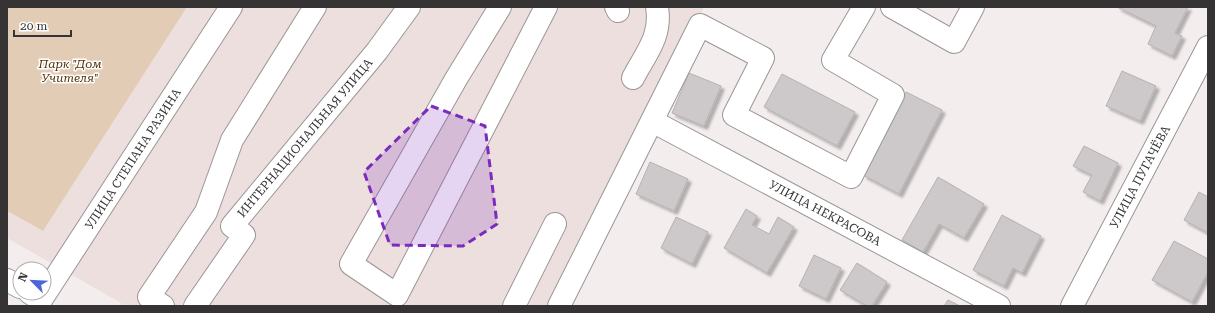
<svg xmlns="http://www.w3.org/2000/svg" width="1215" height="313" font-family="'Roboto Serif',serif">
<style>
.built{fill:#eddfde}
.green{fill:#e3ccb5}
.building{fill:#cdc8c9;stroke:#b6b1b2;filter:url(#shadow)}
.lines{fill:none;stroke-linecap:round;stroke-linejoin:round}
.minor-casing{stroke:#9b9696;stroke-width:24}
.minor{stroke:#fff;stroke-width:22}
.marked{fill:#7b2cbf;fill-opacity:0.2;stroke:#7b2cbf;stroke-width:3;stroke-dasharray:8 5;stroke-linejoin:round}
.labels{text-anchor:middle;stroke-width:3;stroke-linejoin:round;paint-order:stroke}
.park-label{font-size:12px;font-style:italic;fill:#53340c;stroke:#fff}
.street-label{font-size:12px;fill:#353333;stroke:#fff}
</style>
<defs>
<filter id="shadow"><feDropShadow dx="3.5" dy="3.5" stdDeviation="1" flood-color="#0004"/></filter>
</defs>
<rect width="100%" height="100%" fill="#f3eeed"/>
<polygon class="built" points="187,7 704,7 670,89 564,306 120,306 121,303 7,238 7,211 43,231"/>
<polygon class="green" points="7,7 187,7 43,231 7,211"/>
<g class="building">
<polygon points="1117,7 1188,7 1175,33 1182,36 1172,56 1148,44 1156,26"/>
<polygon points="1122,71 1156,86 1140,121 1106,106"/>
<polygon points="689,73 721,86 704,126 672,113"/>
<polygon points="782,74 855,112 837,146 764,107"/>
<polygon points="906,92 942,110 899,194 863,175"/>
<polygon points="1084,146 1118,163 1100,201 1083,192 1092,175 1073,166"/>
<polygon points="650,162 688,179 674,211 636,194"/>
<polygon points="938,177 984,204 964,238 939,224 923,252 902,240"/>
<polygon points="1199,192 1208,197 1208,233 1184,220"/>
<polygon points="746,209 757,216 752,225 769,234 778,217 794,227 767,273 724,248"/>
<polygon points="1002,215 1041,236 1022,273 1013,268 1004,286 973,270"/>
<polygon points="676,217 708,232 692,264 661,248"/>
<polygon points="1174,241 1208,259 1208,272 1192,302 1152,280"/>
<polygon points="814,255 841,268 826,299 799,286"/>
<polygon points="857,263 887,282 872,306 867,306 840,290"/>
<polygon points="948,300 960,306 944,306"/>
</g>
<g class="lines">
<defs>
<g id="minor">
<polyline points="500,7 456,79 351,264 397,295 546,7"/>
<polyline points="616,7 618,11"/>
<polyline points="892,7 954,42 973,7"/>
<path d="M633,78C646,53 662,36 657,7"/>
<polyline points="652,121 999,306"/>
<polyline points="7,280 20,287"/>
<polyline points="30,293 41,300 231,7"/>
<polyline points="163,306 149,297 206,212 232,140 315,7"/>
<polyline points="195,306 244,235 232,226 377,51 409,7"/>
<polyline points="514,306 555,224"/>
<polyline points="559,306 700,25 763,58 734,115 851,177 893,95 833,60 864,7"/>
<polyline points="1072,306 1208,47"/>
</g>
</defs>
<use href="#minor" class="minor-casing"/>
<use href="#minor" class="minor"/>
</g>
<path class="marked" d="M431,106L485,126L497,224L463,246L390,245L364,172Z"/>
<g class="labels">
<g class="park-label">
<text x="70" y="68">Парк "Дом<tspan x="70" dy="14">Учителя"</tspan></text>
</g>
<g class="street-label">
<text transform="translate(305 138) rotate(-50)" y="4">ИНТЕРНАЦИОНАЛЬНАЯ УЛИЦА</text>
<text transform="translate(133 159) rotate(-57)" y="4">УЛИЦА СТЕПАНА РАЗИНА</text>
<text transform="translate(1140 177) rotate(-62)" y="4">УЛИЦА ПУГАЧЁВА</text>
<text transform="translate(825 213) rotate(28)" y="4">УЛИЦА НЕКРАСОВА</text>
</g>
</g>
<rect width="1215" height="313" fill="none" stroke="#353333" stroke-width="16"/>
<g transform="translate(32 281) rotate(294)"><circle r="19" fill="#ffffff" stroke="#aeadad"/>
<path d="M0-3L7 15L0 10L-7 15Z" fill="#4c66da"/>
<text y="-6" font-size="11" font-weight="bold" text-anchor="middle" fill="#353333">N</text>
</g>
<path d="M14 30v6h57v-6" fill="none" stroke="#353333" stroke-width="2"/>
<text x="20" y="30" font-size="12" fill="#353333" stroke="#ffffff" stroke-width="3" paint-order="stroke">20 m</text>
</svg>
